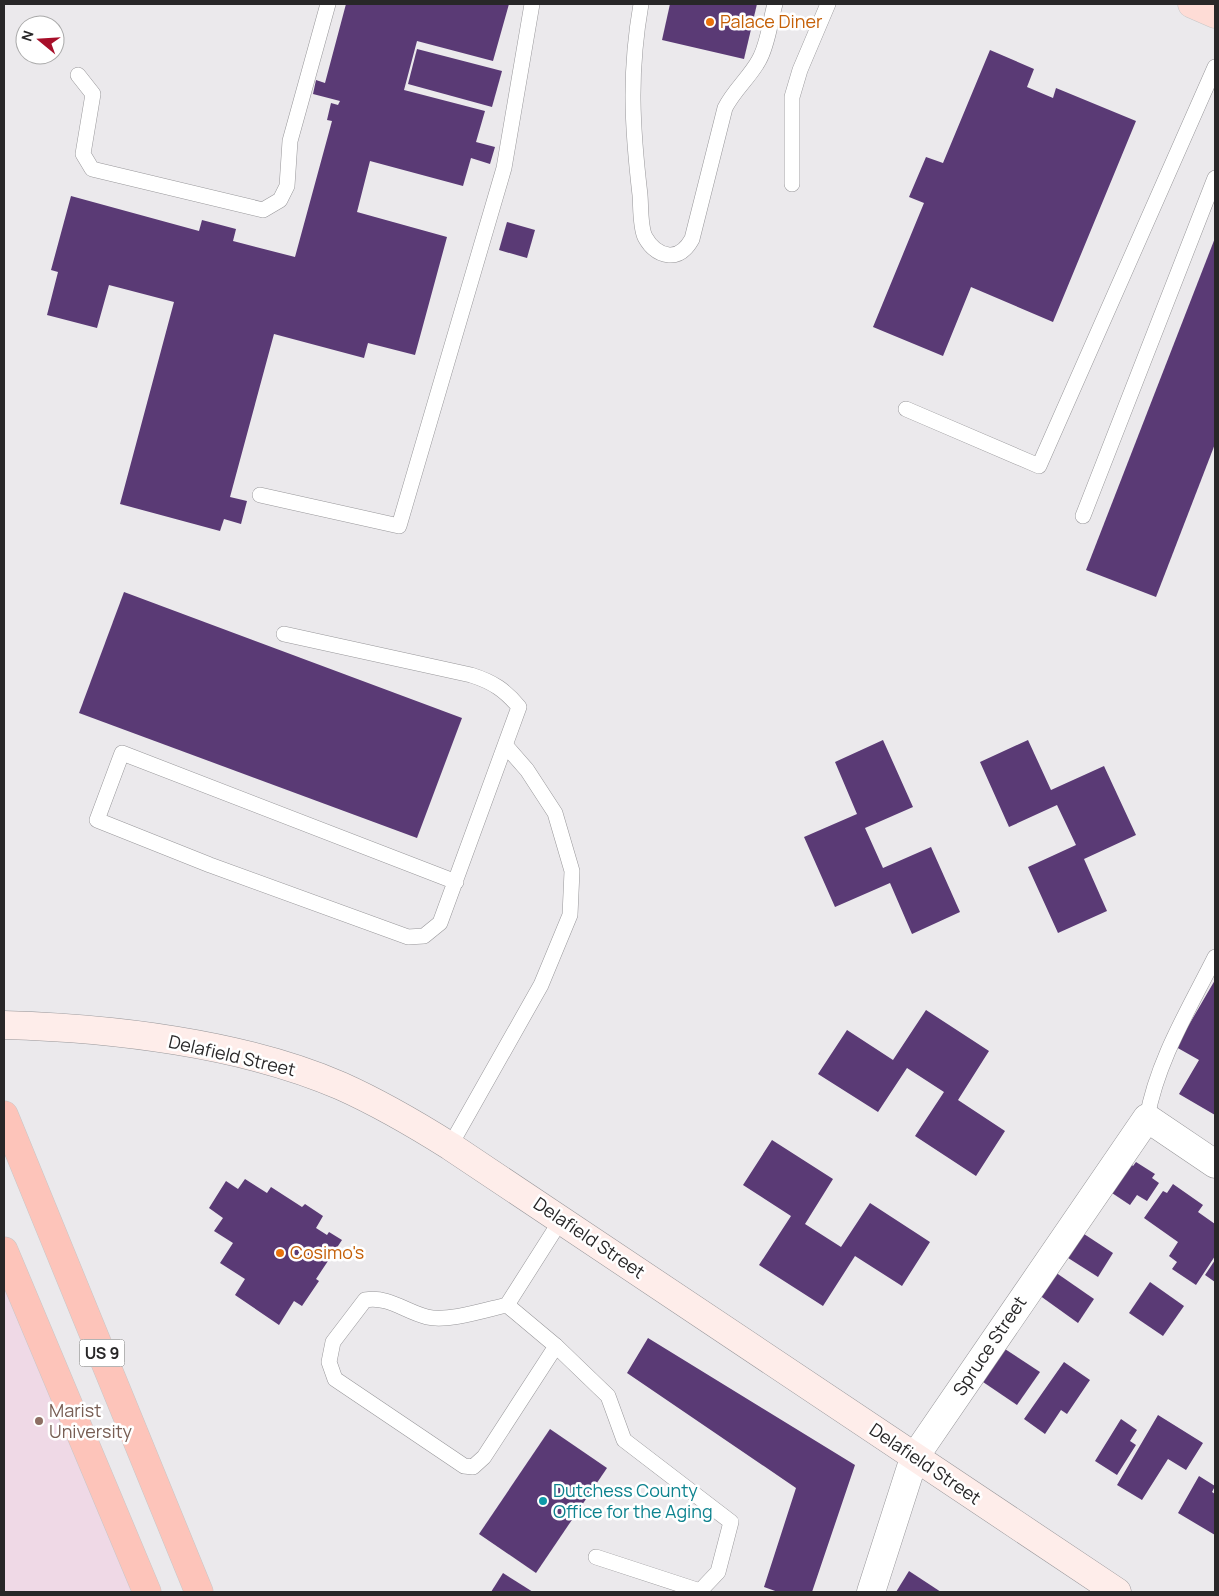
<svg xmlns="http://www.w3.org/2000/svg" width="1219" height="1596" font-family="Manrope,sans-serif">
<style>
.education{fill:#efd9e6}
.building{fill:#5a3a75}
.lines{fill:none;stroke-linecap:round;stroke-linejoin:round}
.lane-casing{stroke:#98979a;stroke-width:16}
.street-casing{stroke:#98979a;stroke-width:29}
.secondary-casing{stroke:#98979a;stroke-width:29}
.primary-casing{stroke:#c7c7c7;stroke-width:29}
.highway-casing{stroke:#c7c7c7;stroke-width:29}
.lane{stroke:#fff;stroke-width:15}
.street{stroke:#fff;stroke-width:28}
.secondary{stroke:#feedea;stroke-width:28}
.primary{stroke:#fedcd6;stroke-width:28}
.highway{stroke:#fdc4ba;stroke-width:28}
.food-dot{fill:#e8710a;stroke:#fff;stroke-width:2}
.education-dot{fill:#8d6e63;stroke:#fff;stroke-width:2}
.culture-dot{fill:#0f9aa8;stroke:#fff;stroke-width:2}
.labels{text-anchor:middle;stroke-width:5;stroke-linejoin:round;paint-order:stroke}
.shield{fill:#fff;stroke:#686868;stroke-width:1}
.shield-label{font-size:16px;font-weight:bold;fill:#282728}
.food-label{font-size:18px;fill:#c56008;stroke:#fff;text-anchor:start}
.street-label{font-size:18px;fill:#282728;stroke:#fff}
.education-label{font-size:18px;fill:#785e54;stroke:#fff;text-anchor:start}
.culture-label{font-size:18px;fill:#0d838f;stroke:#fff;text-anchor:start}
</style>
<rect width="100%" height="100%" fill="#ebe9ec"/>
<polygon class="education" points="4,1250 146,1592 4,1592"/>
<g class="building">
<polygon points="346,4 509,4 493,61 417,41 404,90 485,111 476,142 495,147 490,164 471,158 463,186 370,161 357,212 447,237 415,355 368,343 364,358 274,334 230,497 247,501 241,524 224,519 220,531 120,504 174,302 109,285 97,328 47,315 58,272 51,270 71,196 199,231 202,220 236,229 233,241 295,257 332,121 327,120 331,103 338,105 340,101 313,94 316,80 325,83"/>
<polygon points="670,4 757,4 744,59 662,40"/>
<polygon points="417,49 502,71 492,107 408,84"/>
<polygon points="990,50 1034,69 1027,87 1053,98 1056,88 1136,121 1053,322 971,287 943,356 873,327 924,203 909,197 926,157 943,163"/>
<polygon points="507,222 535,230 527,258 499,250"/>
<polygon points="1215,238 1215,444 1156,597 1086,570"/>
<polygon points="124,592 462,718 417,838 79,713"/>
<polygon points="883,740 913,807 865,828 883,868 931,847 960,912 912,934 890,883 835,907 804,837 857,814 835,762"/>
<polygon points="1028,740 1051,790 1104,766 1136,835 1084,859 1107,911 1058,933 1028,867 1076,845 1057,805 1009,827 980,762"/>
<polygon points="1215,980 1215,1115 1179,1094 1199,1060 1176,1047"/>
<polygon points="926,1010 989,1051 958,1100 1005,1131 976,1176 915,1136 944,1092 907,1068 878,1112 818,1074 847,1030 893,1060"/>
<polygon points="772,1140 833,1179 805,1224 841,1247 870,1203 930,1242 902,1286 855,1256 823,1306 759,1265 791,1216 743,1185"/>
<polygon points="1136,1162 1155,1174 1152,1178 1159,1183 1147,1201 1137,1195 1130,1205 1112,1193 1131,1164 1133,1166"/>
<polygon points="245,1179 267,1193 271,1187 302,1207 305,1204 323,1216 316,1228 327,1235 329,1232 342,1240 316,1279 319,1281 302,1306 294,1301 279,1325 235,1295 245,1279 220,1263 233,1243 214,1231 223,1218 209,1208 226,1181 238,1189"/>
<polygon points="1173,1184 1203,1205 1198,1212 1215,1224 1215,1256 1196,1285 1172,1269 1177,1262 1169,1256 1178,1242 1144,1218 1163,1191 1167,1193"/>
<polygon points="1081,1232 1113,1253 1098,1277 1065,1256"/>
<polygon points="1215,1260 1215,1282 1205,1275"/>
<polygon points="1055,1272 1094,1299 1078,1323 1039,1295"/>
<polygon points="1150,1282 1184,1306 1163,1336 1129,1313"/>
<polygon points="648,1338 855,1465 812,1592 778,1592 764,1587 796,1488 627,1373"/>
<polygon points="1005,1349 1040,1372 1017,1405 983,1382"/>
<polygon points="1064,1362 1090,1380 1067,1414 1061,1410 1045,1434 1024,1419"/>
<polygon points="1158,1415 1203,1443 1186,1470 1168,1459 1142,1500 1117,1485"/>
<polygon points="1121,1419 1137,1430 1130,1441 1136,1445 1117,1475 1095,1461"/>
<polygon points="550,1429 607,1468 536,1573 479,1534"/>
<polygon points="1199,1476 1215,1486 1212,1492 1215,1494 1215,1535 1178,1513"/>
<polygon points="909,1571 941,1592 896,1592"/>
<polygon points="503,1573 533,1592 491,1592"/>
</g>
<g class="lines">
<defs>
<g id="lane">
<path d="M641,4C629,73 632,126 640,195C641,207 640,226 645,237C650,246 658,254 669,255C680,256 687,248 692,239L725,108C734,90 750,77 759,60C768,44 770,22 775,4"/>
<polyline points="78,75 93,94 83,154 92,169 263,210 280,200 287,186 290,141 328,4"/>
<polyline points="792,184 792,97 800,70 828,4"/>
<polyline points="906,409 1039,466 1215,67"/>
<polyline points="260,495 399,526 504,168 532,4"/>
<polyline points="1083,516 1215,178"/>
<path d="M284,634L471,675C493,682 505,690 519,707L440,923L424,936L408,937L210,865L97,820L122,753L456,882"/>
<path d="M1147,1118C1157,1061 1189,1009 1215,957"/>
<polyline points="450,1146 541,985 570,915 572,871 555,813 527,770 506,746"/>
<path d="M507,1305C485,1310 448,1322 427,1317C404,1311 389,1296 365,1300L333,1342L329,1362L335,1379L464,1466L473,1467L484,1457L556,1346L507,1305L561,1220"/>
<polyline points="556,1346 608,1396 624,1440 731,1522 718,1572 700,1591 596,1557"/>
</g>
<polyline id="street" points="871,1592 914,1458 1147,1118 1215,1164"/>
<path id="secondary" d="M4,1025C111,1028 242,1043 341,1086C379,1103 415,1124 450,1146L1117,1592"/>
<polyline id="primary" points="1192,4 1215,14"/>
<g id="highway">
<polyline points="4,1115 199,1592"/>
<polyline points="4,1251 147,1592"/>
</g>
</defs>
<use href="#lane" class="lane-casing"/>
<use href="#street" class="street-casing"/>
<use href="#secondary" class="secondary-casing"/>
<use href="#primary" class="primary-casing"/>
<use href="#highway" class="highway-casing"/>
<use href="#lane" class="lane"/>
<use href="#street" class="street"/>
<use href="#secondary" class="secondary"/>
<use href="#primary" class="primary"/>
<use href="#highway" class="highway"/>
</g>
<g class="food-dot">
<circle cx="710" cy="22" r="5"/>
<circle cx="280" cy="1253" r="5"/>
</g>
<circle class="education-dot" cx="39" cy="1421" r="5"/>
<circle class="culture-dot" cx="543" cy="1501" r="5"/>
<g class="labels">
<rect class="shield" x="79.5" y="1339.5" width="45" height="27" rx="4"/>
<g class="shield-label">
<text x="102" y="1359">US 9</text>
</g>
<g class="food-label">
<text x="720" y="28">Palace Diner</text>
<text x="290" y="1259">Cosimo's</text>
</g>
<g class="street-label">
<text transform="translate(232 1056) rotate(13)" y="6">Delafield Street</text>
<text transform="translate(589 1238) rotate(34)" y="6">Delafield Street</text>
<text transform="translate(990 1346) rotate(-56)" y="6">Spruce Street</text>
<text transform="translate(925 1464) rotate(34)" y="6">Delafield Street</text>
</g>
<g class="education-label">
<text x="49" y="1417">Marist<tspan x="49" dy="21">University</tspan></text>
</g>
<g class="culture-label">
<text x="553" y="1497">Dutchess County<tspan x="553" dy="21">Office for the Aging</tspan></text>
</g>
</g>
<rect width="1219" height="1596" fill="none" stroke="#282728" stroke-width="10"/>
<g transform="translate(40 40) rotate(288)"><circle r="24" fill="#ffffff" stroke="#a9a9a9"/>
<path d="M0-4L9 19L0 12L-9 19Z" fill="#a70e29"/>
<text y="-8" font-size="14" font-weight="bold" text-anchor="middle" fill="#282728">N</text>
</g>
</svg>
